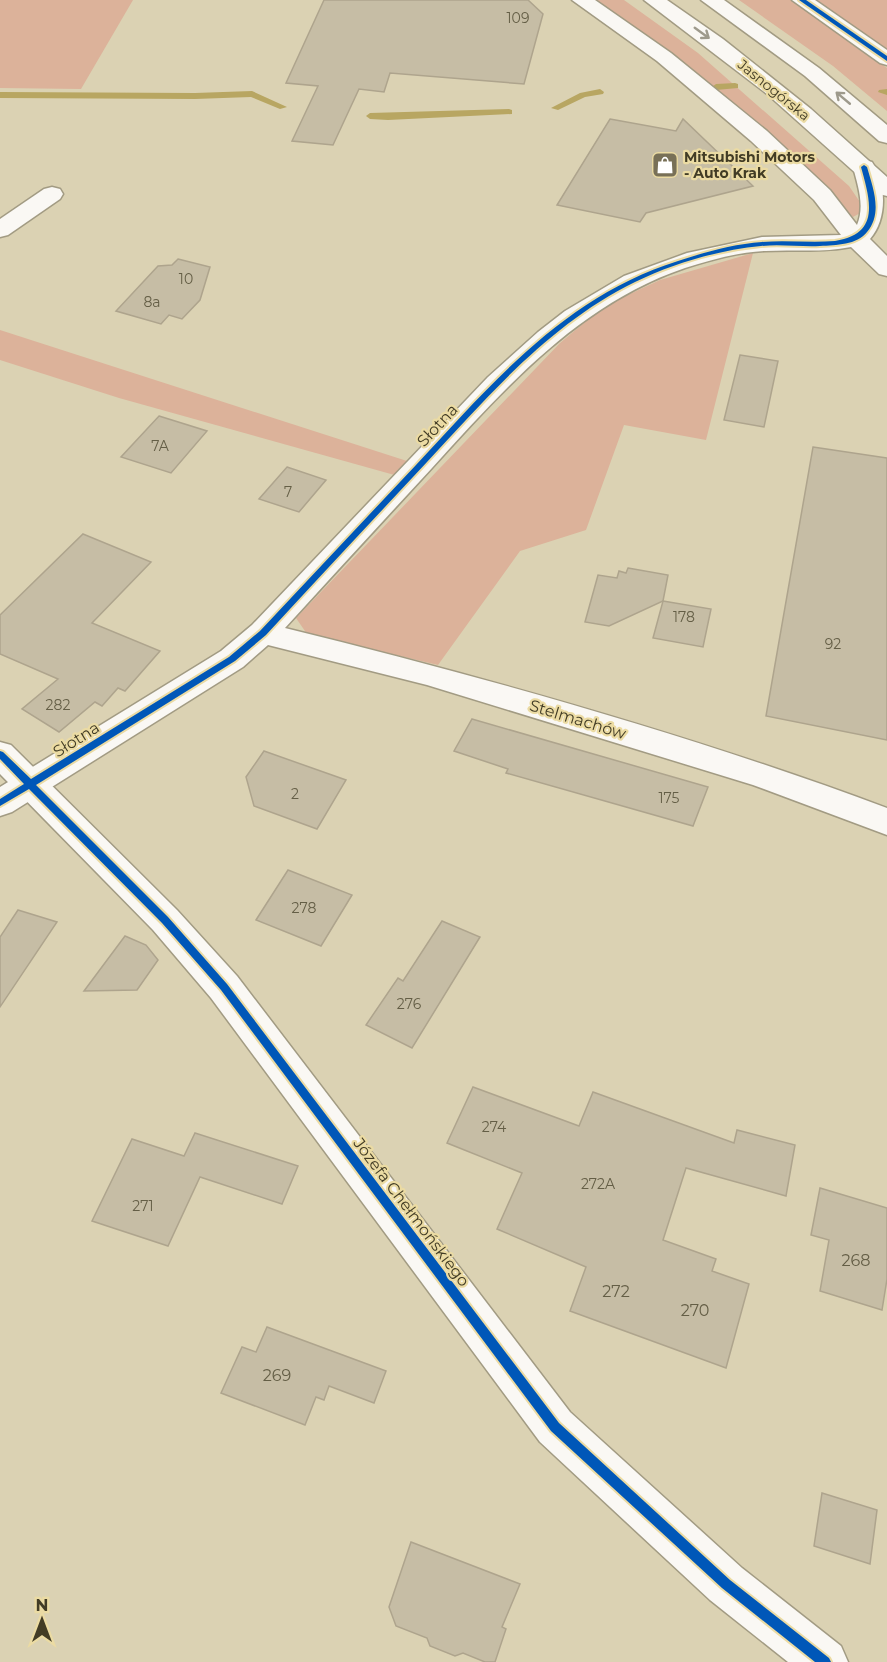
<svg xmlns="http://www.w3.org/2000/svg" width="887" height="1662" font-family="Montserrat,sans-serif">
<style>
.green{fill:#dcb29a}
.lines{fill:none;stroke-linecap:round;stroke-linejoin:round}
.stream{fill:#b8a662;fill-rule:evenodd}
.building{fill:#c6bda5;stroke:#aea48d;stroke-width:1.5}
.street-casing{stroke:#a29b83;stroke-width:3}
.secondary-casing{stroke:#a29b83;stroke-width:3}
.primary-casing{stroke:#a29b83;stroke-width:3}
.street{fill:#faf8f4;fill-rule:evenodd}
.secondary{fill:#faf8f4;fill-rule:evenodd}
.primary{fill:#faf8f4;fill-rule:evenodd}
.cycleway-casing{stroke:#ebdba3;stroke-width:4}
.cycleway{fill:#0057b8;fill-rule:evenodd}
.oneway{stroke:#9e9a8c}
.labels{text-anchor:middle;stroke-width:4.5;stroke-linejoin:round;paint-order:stroke}
.number-label{font-size:14px;fill:#645e46}
.far-street-label{font-size:14px;fill:#423c25;stroke:#ebdba3}
.far-poi-label{font-size:14px;font-weight:bold;fill:#423c25;stroke:#ebdba3;text-anchor:start}
.street-label{font-size:16px;fill:#423c25;stroke:#ebdba3}
.near-number-label{font-size:16px;fill:#645e46}
</style>
<rect width="100%" height="100%" fill="#dbd2b3"/>
<g class="green">
<polygon points="0,0 133,0 81,89 0,88"/>
<path d="M595,0H624L698,53L849,186L862,205V212L853,217C775,135 689,62 595,0Z"/>
<polygon points="739,0 791,0 887,68 887,111 833,66"/>
<polygon points="815,0 887,0 887,52"/>
<polygon points="753,253 706,440 624,425 586,530 520,551 438,665 307,634 296,618 560,343 604,306 660,280"/>
<polygon points="0,330 407,461 398,476 119,398 0,360"/>
</g>
<g class="lines">
<g class="stream">
<polygon points="735,83 738,84 738,88 716,90 712,87 716,84"/>
<polygon points="600,89 604,92 603,94 585,97 558,110 551,108 580,93"/>
<polygon points="887,89 887,95 878,92 879,90"/>
<polygon points="252,91 287,107 280,109 251,97 195,99 0,98 0,92 195,93"/>
<polygon points="509,109 512,110 512,114 388,120 370,119 366,116 370,113"/>
</g>
</g>
<g class="building">
<polygon points="324,0 528,0 543,14 524,84 390,73 384,92 359,89 333,145 292,141 318,86 286,83"/>
<polygon points="610,119 676,131 683,119 753,186 646,213 640,222 557,205"/>
<polygon points="178,259 210,267 200,300 182,319 169,315 161,324 116,311 158,266 172,265"/>
<polygon points="740,355 778,361 764,427 724,420"/>
<polygon points="159,416 207,431 171,473 121,457"/>
<polygon points="813,447 887,458 887,740 766,716"/>
<polygon points="287,467 326,480 299,512 259,499"/>
<polygon points="83,534 151,562 92,623 160,651 125,691 118,688 102,706 95,702 59,732 22,709 58,679 0,654 0,615"/>
<polygon points="628,568 668,575 663,601 609,626 585,622 598,575 617,578 619,571 626,573"/>
<polygon points="663,601 711,609 703,647 653,638"/>
<polygon points="472,719 708,787 693,826 506,773 508,769 454,751"/>
<polygon points="264,751 346,780 317,829 254,806 246,777"/>
<polygon points="288,870 352,895 321,946 256,920"/>
<polygon points="18,910 57,922 0,1007 0,937"/>
<polygon points="442,921 480,937 412,1048 366,1025 398,978 403,981"/>
<polygon points="125,936 146,945 158,960 137,990 84,991"/>
<polygon points="473,1087 579,1126 593,1092 734,1143 737,1130 795,1145 786,1196 686,1168 663,1240 716,1259 712,1271 749,1284 726,1368 570,1311 586,1267 497,1229 522,1173 447,1143"/>
<polygon points="195,1133 298,1166 282,1204 200,1177 168,1246 92,1221 132,1139 184,1156"/>
<polygon points="820,1188 887,1208 887,1279 882,1310 820,1291 829,1240 811,1235"/>
<polygon points="267,1327 386,1371 374,1403 329,1386 324,1400 316,1397 305,1425 221,1393 242,1347 256,1352"/>
<polygon points="822,1493 877,1510 870,1564 814,1546"/>
<polygon points="411,1542 520,1584 502,1627 506,1629 495,1662 485,1662 463,1653 455,1656 430,1646 427,1638 396,1626 389,1607"/>
</g>
<g class="lines">
<defs>
<g id="street">
<path d="M572,0H595L671,53L767,131L830,190L857,225C865,206 858,186 853,167L856,162L864,160L872,162C887,184 887,220 870,239L887,256V276L879,274L851,247C822,253 794,249 765,251C738,252 711,260 685,268C579,304 506,387 432,468C383,521 334,574 285,628C488,678 691,735 887,808V835L753,785L427,685L268,645L243,667L12,812L0,816V787L221,651L252,625L488,377L538,332L565,311L624,276L687,253L762,237L841,235L814,200L751,141L657,61Z"/>
<polygon points="792,0 815,0 887,50 887,65 880,63"/>
<polygon points="52,187 60,189 63,194 60,199 8,235 0,237 0,219 44,189"/>
</g>
<polygon id="secondary" points="0,742 11,745 177,910 237,976 570,1412 742,1568 841,1646 848,1662 788,1662 710,1600 540,1442 211,998 153,930 0,774"/>
<g id="primary">
<polygon points="644,0 667,0 723,39 811,109 887,177 887,196 879,194 767,94"/>
<polygon points="701,0 724,0 819,68 887,125 887,143 879,141 805,76"/>
</g>
</defs>
<use href="#street" class="street-casing"/>
<use href="#secondary" class="secondary-casing"/>
<use href="#primary" class="primary-casing"/>
<use href="#street" class="street"/>
<use href="#secondary" class="secondary"/>
<use href="#primary" class="primary"/>
<defs>
<g id="cycleway">
<polygon points="799,0 806,0 887,56 887,61"/>
<path d="M864,165L867,167C873,188 883,213 867,232C857,245 836,245 820,246C801,247 781,244 761,246C719,250 674,263 635,282C551,323 489,395 427,462C373,520 319,577 266,635L235,661L36,785L168,917L227,984L559,1423L730,1580L829,1658L831,1662H815L722,1588L551,1431L221,990L162,923L29,789L0,806V799L24,784L0,759V751L3,752L31,779L229,657L260,631C312,576 364,520 416,465C493,382 566,296 678,261C705,252 734,244 762,242C786,240 811,243 835,241C881,234 870,200 861,167Z"/>
</g>
</defs>
<use href="#cycleway" class="cycleway-casing"/>
<use href="#cycleway" class="cycleway"/>
</g>
<defs><path id="oneway-shaft" d="M-6 0H5M1.5-3L5.5 0L1.5 3" fill="none" stroke-width="1.6" stroke-linecap="round" stroke-linejoin="round" transform="scale(1.5)"/></defs>
<g class="oneway">
<use href="#oneway-shaft" transform="translate(702 33) rotate(36)"/>
<use href="#oneway-shaft" transform="translate(843 98) rotate(-140)"/>
</g>
<defs>
<symbol id="shop-square" viewBox="-11 -11 22 22"><rect x="-9" y="-9" width="18" height="18" rx="4" fill="#787057" stroke="#ebdba3"/><path d="M-5-2.5h2.3a2.7 3.5 0 0 1 5.4 0H5L5.5 6h-11ZM-1.5-2.5h3a1.5 2.3 0 0 0-3 0Z" fill="#fff"/></symbol>
</defs>
<g fill-rule="evenodd">
<use href="#shop-square" x="650" y="150" width="30" height="30"/>
</g>
<g class="labels">
<g class="number-label">
<text x="518" y="23">109</text>
<text x="186" y="284">10</text>
<text x="152" y="307">8a</text>
<text x="160" y="451">7A</text>
<text x="288" y="497">7</text>
<text x="684" y="622">178</text>
<text x="833" y="649">92</text>
<text x="58" y="710">282</text>
<text x="295" y="799">2</text>
<text x="669" y="803">175</text>
<text x="304" y="913">278</text>
<text x="409" y="1009">276</text>
<text x="494" y="1132">274</text>
<text x="598" y="1189">272A</text>
<text x="143" y="1211">271</text>
</g>
<g class="far-street-label">
<text transform="translate(774 90) rotate(39)" y="5">Jasnogórska</text>
</g>
<g class="far-poi-label">
<text x="684" y="162">Mitsubishi Motors<tspan x="684" dy="16">- Auto Krak</tspan></text>
</g>
<g class="street-label">
<text transform="translate(437 425) rotate(-47)" y="6">Słotna</text>
<text transform="translate(578 719) rotate(17)" y="6">Stelmachów</text>
<text transform="translate(76 739) rotate(-32)" y="6">Słotna</text>
<text transform="translate(412 1212) rotate(53)" y="6">Józefa Chełmońskiego</text>
</g>
<g class="near-number-label">
<text x="856" y="1266">268</text>
<text x="616" y="1297">272</text>
<text x="695" y="1316">270</text>
<text x="277" y="1381">269</text>
</g>
</g>
<g transform="translate(42 1620)" stroke="#ebdba3" stroke-width="4.5" paint-order="stroke">
<path d="M0-4.5L10 22L0 15L-10 22Z" fill="#423c25"/>
<text y="-9" font-size="16" font-weight="bold" text-anchor="middle" fill="#423c25">N</text>
</g>
</svg>
